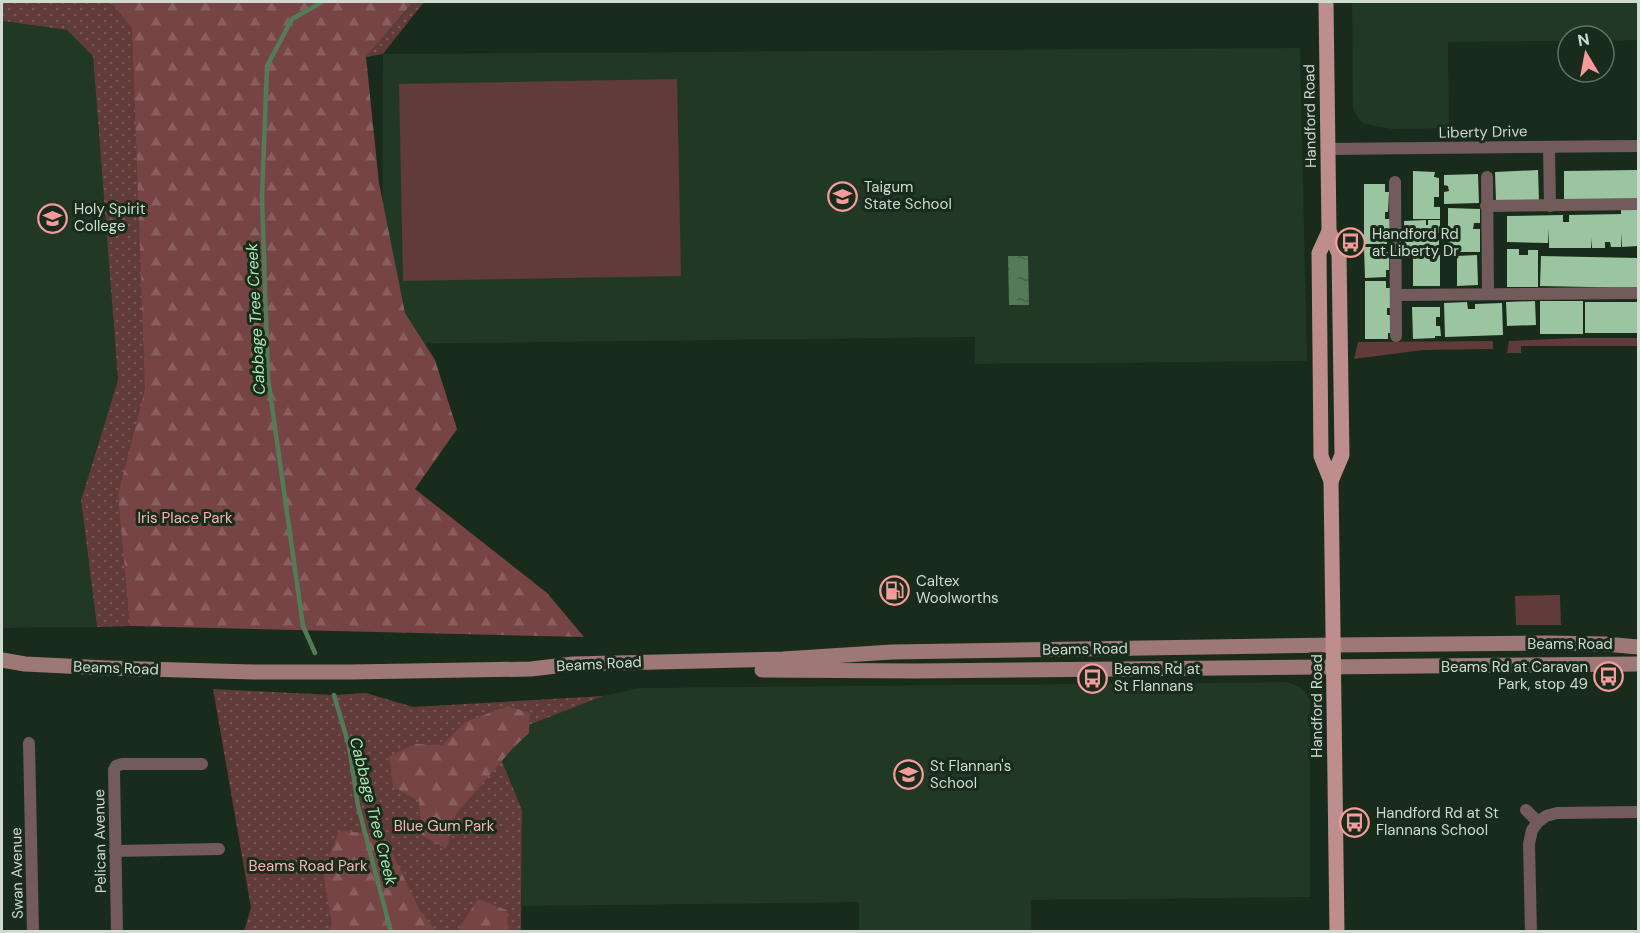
<svg xmlns="http://www.w3.org/2000/svg" width="1640" height="933" font-family="'DM Sans',sans-serif">
<style>
.built{fill:#203824}
.grass{fill:url(#grass-dots)}
.forest{fill:url(#forest-firs)}
.garden{fill:#613a3a}
.water{fill:url(#water-ripples)}
.lines{fill:none;stroke-linecap:round;stroke-linejoin:round}
.stream{stroke:#537b58;stroke-width:4.5}
.building{fill:#9bc5a0}
.street{stroke:#725b5a;stroke-width:12}
.secondary{stroke:#9d7877;stroke-width:15}
.primary{stroke:#be8e8e;stroke-width:15}
.labels{text-anchor:middle;stroke-width:6;stroke-linejoin:round;paint-order:stroke}
.street-label{font-size:15px;fill:#cfdbd0;stroke:#192b1b}
.poi-label{font-size:15px;fill:#cfdbd0;stroke:#192b1b;text-anchor:start}
.park-label{font-size:15px;fill:#fab6b5;stroke:#192b1b}
.water-label{font-size:16px;font-style:italic;fill:#a9e8b1;stroke:#192b1b}
</style>
<defs>
<pattern id="grass-dots" width="8" height="8" patternUnits="userSpaceOnUse" patternTransform="scale(1.5)"><rect width="8" height="8" fill="#613a3a"/><path d="M2 2h.1M6 6h.1" fill="none" stroke="#775655" stroke-width="1.8" stroke-linecap="round"/></pattern>
<pattern id="forest-firs" width="22" height="20" patternUnits="userSpaceOnUse" patternTransform="scale(1.5)"><rect width="22" height="20" fill="#764444"/><path d="M5 1l3.5 6h-7zM16 11l3.5 6h-7z" fill="#885e5e"/></pattern>
<pattern id="water-ripples" width="26" height="14" patternUnits="userSpaceOnUse" patternTransform="scale(1.5)"><rect width="26" height="14" fill="#537b58"/><path d="M2 4q2-2 4 0t4 0M15 11q2-2 4 0t4 0" fill="none" stroke="#4a614c"/></pattern>
</defs>
<rect width="100%" height="100%" fill="#192b1b"/>
<g class="built">
<polygon points="1352,2 1638,2 1638,40 1604,41 1604,36 1568,36 1568,41 1448,42 1449,128 1392,129 1365,124 1359,120 1353,109"/>
<polygon points="2,21 67,30 93,56 118,380 81,500 97,627 2,628"/>
<polygon points="1300,48 1307,361 975,364 975,337 382,344 383,54"/>
<polygon points="1288,682 1303,689 1310,700 1310,897 1031,900 1031,932 859,931 859,902 522,906 522,810 493,739 603,696 639,688"/>
</g>
<g class="grass">
<polygon points="2,2 322,2 130,626 97,627 81,500 118,380 93,56 67,30 2,21"/>
<polygon points="413,2 424,2 383,54 366,57"/>
<polygon points="213,689 334,695 366,693 413,707 603,696 493,739 522,810 521,931 244,931 251,908"/>
</g>
<g class="forest">
<polygon points="111,2 413,2 366,57 379,183 405,313 435,360 457,429 415,489 547,593 584,637 130,626 118,495 145,389 132,28"/>
<polygon points="508,706 530,713 529,733 513,748 456,814 446,849 422,835 419,801 393,787 389,756 415,744 442,745 465,722"/>
<polygon points="339,831 383,834 420,911 436,931 329,931 332,924 323,872"/>
<polygon points="478,899 507,910 508,931 459,931 460,927"/>
</g>
<g class="garden">
<polygon points="677,79 681,276 403,281 399,84"/>
<polygon points="1575,338 1638,338 1638,346 1521,346 1521,353 1507,353 1509,341"/>
<polygon points="1493,341 1493,349 1423,350 1354,359 1358,342"/>
<polygon points="1560,595 1561,625 1516,625 1515,596"/>
</g>
<polygon class="water" points="1008,256 1028,256 1029,305 1009,305"/>
<g class="lines">
<g class="stream">
<polyline points="315,653 303,626 268,378 262,197 267,66 292,19 322,2"/>
<polyline points="334,695 349,746 358,806 391,932"/>
</g>
</g>
<g class="building">
<polygon points="1538,170 1539,201 1496,202 1495,172"/>
<polygon points="1638,170 1638,200 1564,202 1564,171"/>
<polygon points="1413,171 1435,172 1434,177 1439,178 1439,197 1434,197 1434,207 1440,207 1440,219 1413,219"/>
<polygon points="1478,174 1479,203 1444,204 1444,192 1449,191 1448,186 1444,185 1444,175"/>
<polygon points="1364,184 1385,184 1385,192 1389,192 1388,212 1385,212 1385,219 1390,219 1390,237 1387,237 1387,244 1364,244"/>
<polygon points="1448,208 1480,209 1480,223 1474,223 1473,229 1480,229 1480,252 1448,252"/>
<polygon points="1621,208 1638,208 1638,246 1622,247 1622,233 1621,247 1611,247 1610,242 1605,242 1605,248 1592,248 1591,238 1591,248 1549,248 1549,229 1548,243 1507,242 1507,216 1563,215 1563,222 1569,222 1569,215 1621,214"/>
<polygon points="1426,220 1426,225 1428,225 1428,220 1440,220 1440,233 1432,233 1433,239 1439,240 1439,252 1405,253 1404,221"/>
<polygon points="1364,247 1386,247 1386,252 1389,252 1389,270 1386,270 1386,277 1365,278"/>
<polygon points="1507,249 1519,249 1519,255 1528,255 1528,250 1538,250 1538,287 1507,287"/>
<rect x="1413" y="255" width="27" height="31"/>
<polygon points="1477,255 1478,285 1457,286 1457,256"/>
<polygon points="1541,256 1638,258 1638,288 1540,286"/>
<polygon points="1365,281 1386,281 1386,288 1391,288 1391,308 1387,308 1387,315 1391,315 1391,333 1388,333 1388,339 1365,339"/>
<polygon points="1535,301 1536,325 1507,326 1506,302"/>
<rect x="1540" y="301" width="43" height="33"/>
<polygon points="1467,302 1468,309 1475,309 1475,304 1502,303 1503,335 1445,337 1444,303"/>
<rect x="1585" y="302" width="53" height="31"/>
<polygon points="1412,307 1440,307 1440,317 1436,317 1436,326 1440,326 1441,336 1435,336 1435,338 1413,339"/>
</g>
<g class="lines">
<g class="street">
<polyline points="1549,147 1550,206"/>
<polyline points="1328,149 1638,146"/>
<polyline points="1487,177 1488,293"/>
<polyline points="1395,182 1396,336"/>
<polyline points="1486,206 1638,204"/>
<polyline points="1396,295 1638,293"/>
<polyline points="29,743 33,932"/>
<polyline points="1526,810 1538,822 1546,816 1557,813 1638,812"/>
<polyline points="115,851 219,849"/>
<polyline points="117,932 114,770 116,766 122,764 202,764"/>
<polyline points="1531,932 1529,844 1532,830 1538,822"/>
</g>
<g class="secondary">
<polyline points="2,660 25,664 107,668 253,672 351,672 531,669 573,664 783,659 892,652 1334,645 1547,643 1605,644 1638,647"/>
<polyline points="762,670 917,671 1638,664"/>
</g>
<g class="primary">
<polyline points="1326,2 1329,231 1319,253 1320,351 1321,456 1331,481 1337,932"/>
<polyline points="1329,231 1339,254 1342,455 1331,481"/>
</g>
</g>
<defs>
<symbol id="school-ring" viewBox="-11 -11 22 22"><circle r="9.5" fill="#192b1b" stroke="#f59b9b" stroke-width="1.5"/><path d="M0-5L7-2L0 1L-7-2ZM-4 1L0 2.5L4 1V4Q0 6-4 4Z" fill="#f59b9b"/></symbol>
<symbol id="bus-ring" viewBox="-11 -11 22 22"><circle r="9.5" fill="#192b1b" stroke="#f59b9b" stroke-width="1.5"/><path d="M-5-6H5V4H4V6H2V4H-2V6H-4V4H-5ZM-3.5-4V0h7V-4ZM-3.5 1.2v1.5H-2V1.2ZM2 1.2v1.5H3.5V1.2Z" fill="#f59b9b"/></symbol>
<symbol id="fuel-ring" viewBox="-11 -11 22 22"><circle r="9.5" fill="#192b1b" stroke="#f59b9b" stroke-width="1.5"/><path d="M-5.5-6h7V0h2V4h1.3V-2.5L3-4.5l.8-.8L6-3V5H2.5V1h-1V6h-7ZM-4.2-4.7v3.2H.2V-4.7Z" fill="#f59b9b"/></symbol>
</defs>
<g fill-rule="evenodd">
<use href="#school-ring" x="826" y="180" width="33" height="33"/>
<use href="#school-ring" x="36" y="202" width="33" height="33"/>
<use href="#bus-ring" x="1334" y="226" width="33" height="33"/>
<use href="#fuel-ring" x="878" y="574" width="33" height="33"/>
<use href="#bus-ring" x="1592" y="660" width="33" height="33"/>
<use href="#bus-ring" x="1076" y="662" width="33" height="33"/>
<use href="#school-ring" x="892" y="758" width="33" height="33"/>
<use href="#bus-ring" x="1338" y="806" width="33" height="33"/>
</g>
<g class="labels">
<g class="street-label">
<text transform="translate(1310 116) rotate(-91)" y="5">Handford Road</text>
<text transform="translate(1483 132) rotate(-1)" y="5">Liberty Drive</text>
<text x="1570" y="649">Beams Road</text>
<text transform="translate(1085 649) rotate(-1)" y="5">Beams Road</text>
<text transform="translate(599 664) rotate(-3)" y="5">Beams Road</text>
<text transform="translate(116 668) rotate(2)" y="5">Beams Road</text>
<text transform="translate(1317 706) rotate(-90)" y="5">Handford Road</text>
<text transform="translate(100 841) rotate(-91)" y="5">Pelican Avenue</text>
<text transform="translate(17 873) rotate(-91)" y="5">Swan Avenue</text>
</g>
<g class="poi-label">
<text x="864" y="192">Taigum<tspan x="864" dy="17">State School</tspan></text>
<text x="74" y="214">Holy Spirit<tspan x="74" dy="17">College</tspan></text>
<text x="1372" y="239">Handford Rd<tspan x="1372" dy="17">at Liberty Dr</tspan></text>
<text x="916" y="586">Caltex<tspan x="916" dy="17">Woolworths</tspan></text>
<text x="1588" y="672" text-anchor="end">Beams Rd at Caravan<tspan x="1588" dy="17">Park, stop 49</tspan></text>
<text x="1114" y="674">Beams Rd at<tspan x="1114" dy="17">St Flannans</tspan></text>
<text x="930" y="771">St Flannan's<tspan x="930" dy="17">School</tspan></text>
<text x="1376" y="818">Handford Rd at St<tspan x="1376" dy="17">Flannans School</tspan></text>
</g>
<g class="park-label">
<text x="185" y="523">Iris Place Park</text>
<text x="444" y="831">Blue Gum Park</text>
<text x="308" y="871">Beams Road Park</text>
</g>
<g class="water-label">
<text transform="translate(255 319) rotate(-93)" y="6">Cabbage Tree Creek</text>
<text transform="translate(374 811) rotate(76)" y="6">Cabbage Tree Creek</text>
</g>
</g>
<rect width="1640" height="933" fill="none" stroke="#cfdbd0" stroke-width="6"/>
<g transform="translate(1586 54) rotate(350)"><circle r="28" fill="#192b1b" stroke="#627163" stroke-width="1.5"/>
<path d="M0-4.5L10 22L0 15L-10 22Z" fill="#f59b9b"/>
<text y="-9" font-size="16" font-weight="bold" text-anchor="middle" fill="#cfdbd0">N</text>
</g>
</svg>
